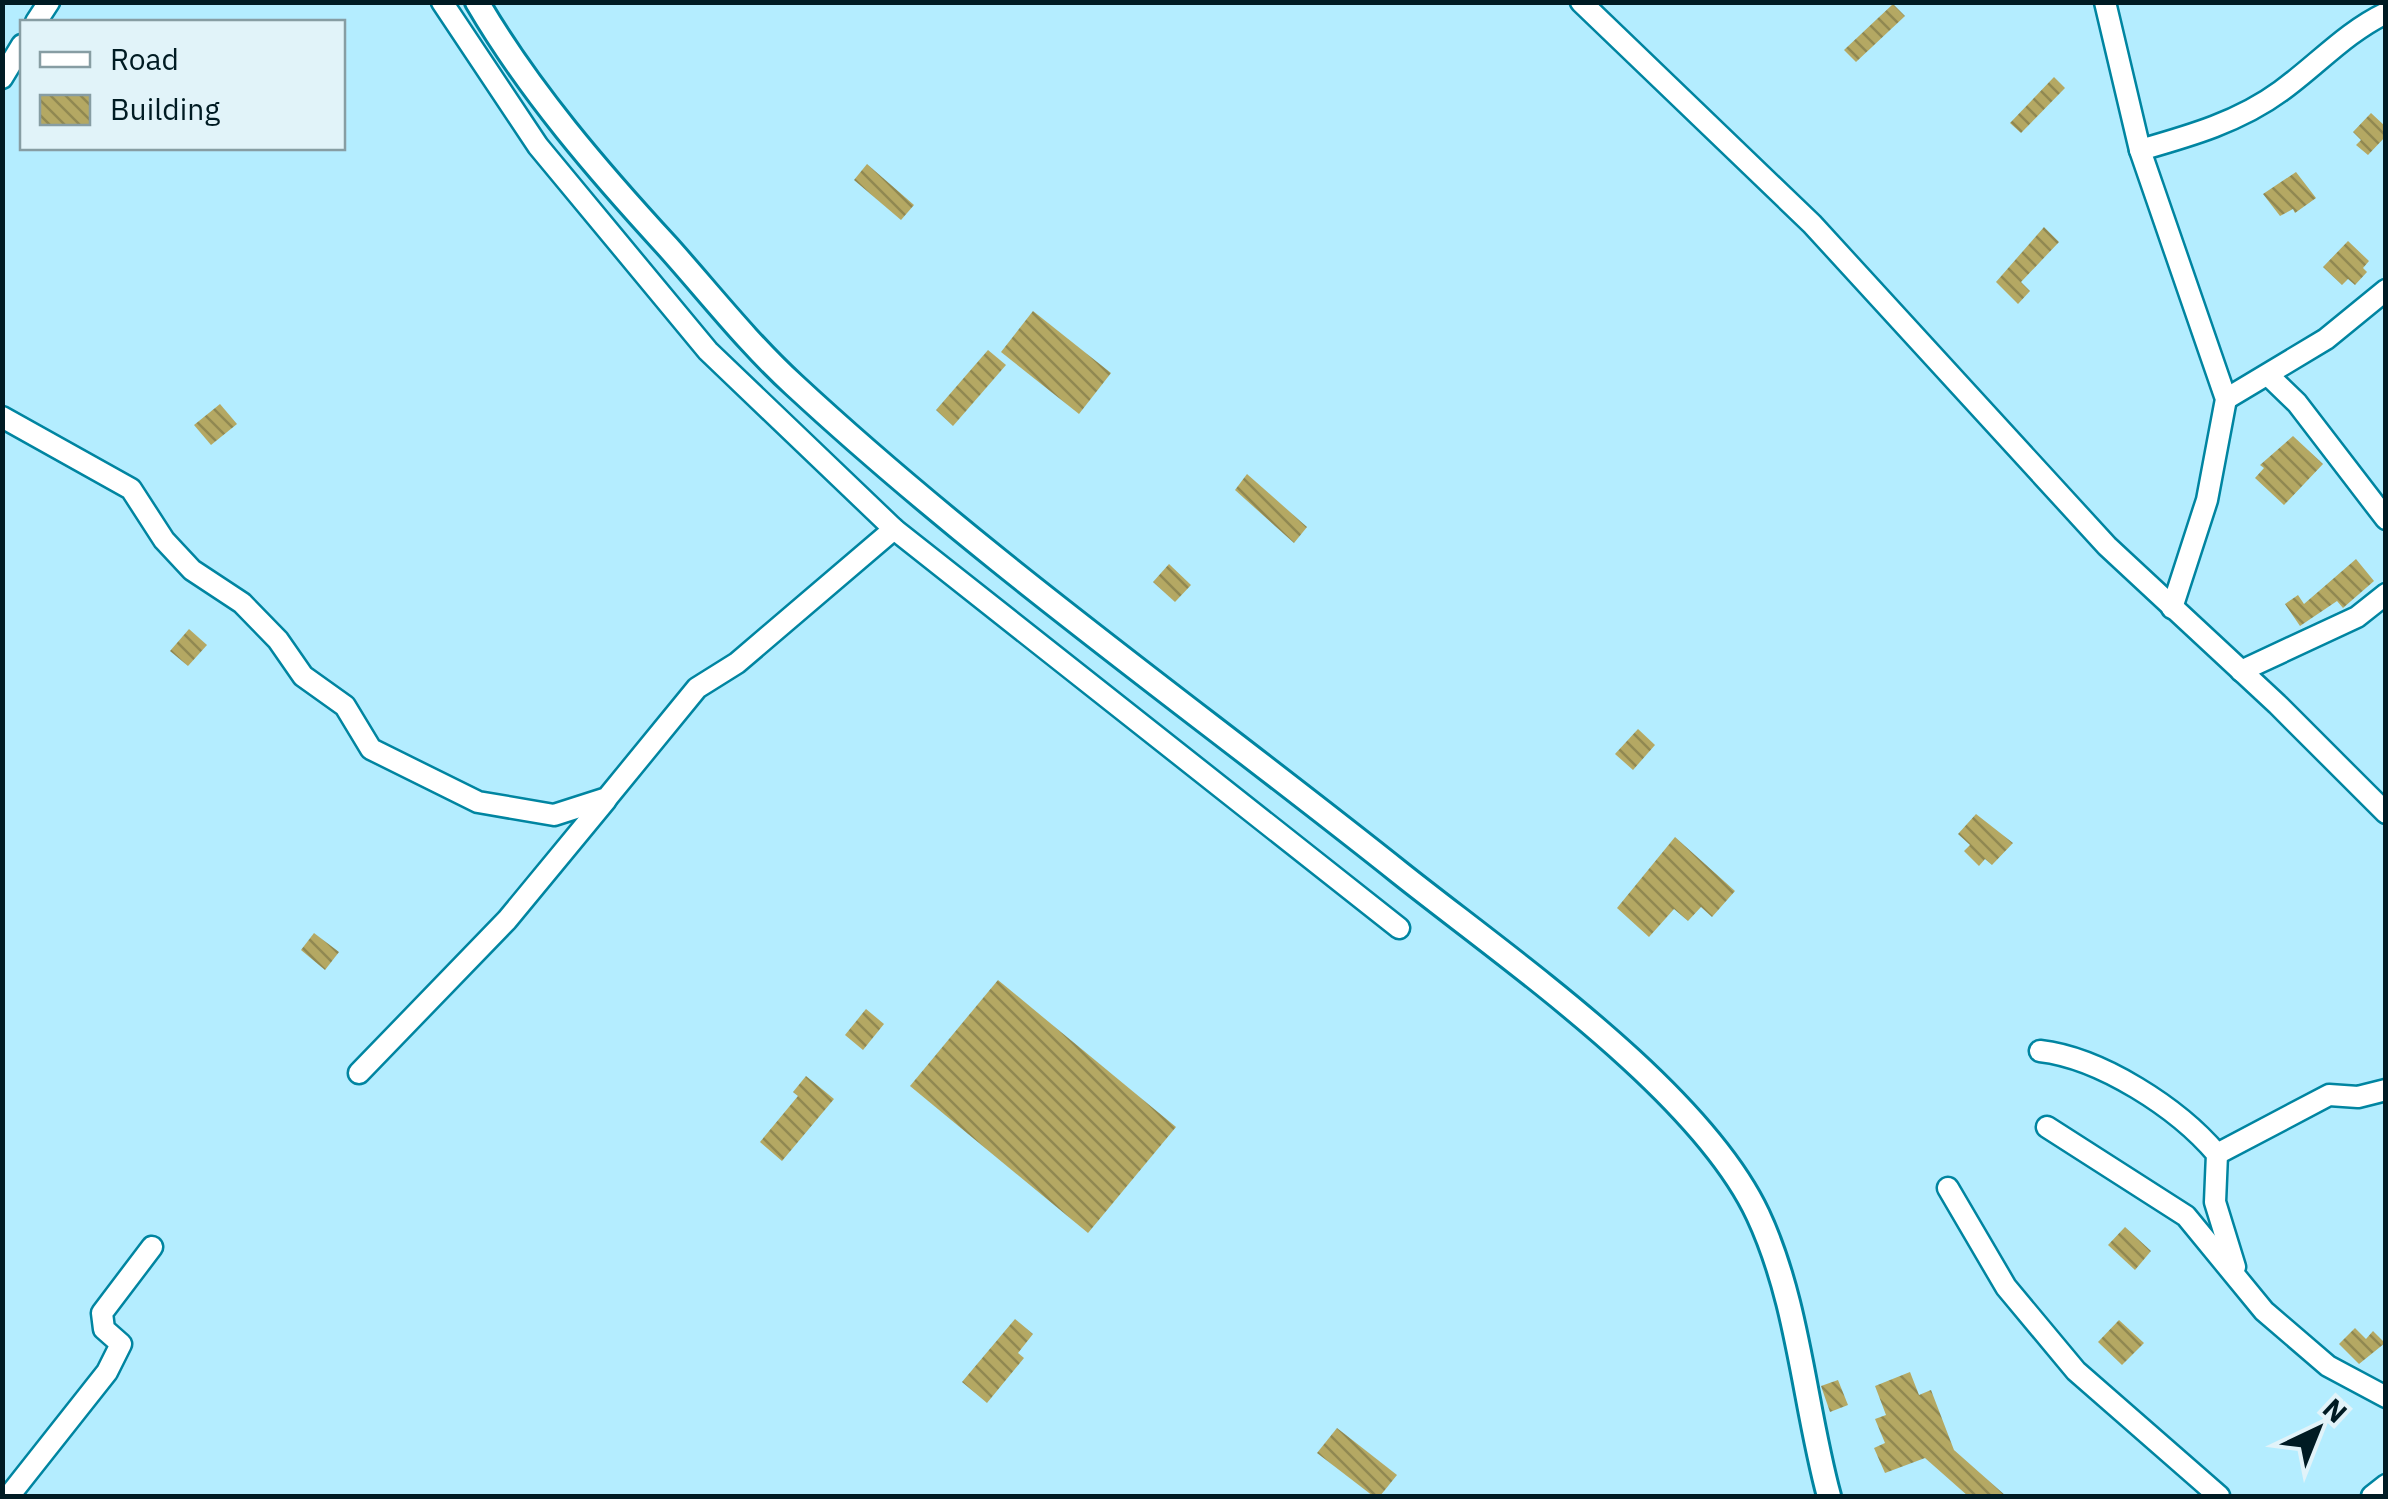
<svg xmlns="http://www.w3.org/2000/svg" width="2388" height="1499" font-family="'IBM Plex Sans',sans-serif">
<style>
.building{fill:url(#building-back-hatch)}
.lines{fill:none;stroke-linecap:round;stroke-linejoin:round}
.minor-casing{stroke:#0085a1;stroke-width:25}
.tertiary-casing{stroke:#0085a1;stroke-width:28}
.minor{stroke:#fff;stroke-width:20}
.tertiary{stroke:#fff;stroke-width:22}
</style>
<defs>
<pattern id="building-back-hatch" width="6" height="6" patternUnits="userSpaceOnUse" patternTransform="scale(2.5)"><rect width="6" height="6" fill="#b4a863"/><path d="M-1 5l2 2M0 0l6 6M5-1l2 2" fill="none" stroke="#908851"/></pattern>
</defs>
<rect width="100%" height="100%" fill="#b4edff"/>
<g class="building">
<polygon points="1893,4 1905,16 1856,62 1844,50"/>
<polygon points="2054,77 2065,88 2021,133 2010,123"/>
<polygon points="2371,113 2386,127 2386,136 2368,155 2356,145 2361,140 2353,132"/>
<polygon points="867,164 914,205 901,220 854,180"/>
<polygon points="2296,172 2316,198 2295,213 2293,209 2280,216 2263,194"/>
<polygon points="2044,227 2059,242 2021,282 2030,291 2018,304 1996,282"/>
<polygon points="2348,241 2369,261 2363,268 2367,272 2355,285 2348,279 2342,285 2323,267"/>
<polygon points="1033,311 1111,373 1079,414 1001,352"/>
<polygon points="988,350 1006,365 953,426 936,410"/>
<polygon points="220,404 237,424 211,445 194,425"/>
<polygon points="2293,436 2323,464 2284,505 2255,478 2264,468 2260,465"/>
<polygon points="1247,474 1307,527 1294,543 1235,490"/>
<polygon points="2356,559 2374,581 2343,608 2337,601 2300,626 2285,604 2298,595 2304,604"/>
<polygon points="1169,564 1191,585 1175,602 1153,582"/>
<polygon points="189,629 207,645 188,666 170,651"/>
<polygon points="1638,729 1655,745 1633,770 1615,754"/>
<polygon points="1976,814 2013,843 1992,865 1985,859 1979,866 1964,851 1970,845 1958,834"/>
<polygon points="1675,837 1735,891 1712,917 1701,907 1688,921 1674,909 1649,937 1617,908"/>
<polygon points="314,933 339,952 325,970 301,950"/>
<polygon points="998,980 1176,1127 1088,1233 910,1086"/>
<polygon points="866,1009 884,1024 863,1050 845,1035"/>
<polygon points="806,1076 834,1099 782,1161 760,1142 798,1096 793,1092"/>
<polygon points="2125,1227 2151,1251 2135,1270 2108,1245"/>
<polygon points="1015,1319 1033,1334 1018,1353 1024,1358 987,1403 962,1382"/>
<polygon points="2119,1320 2144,1343 2122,1365 2098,1342"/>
<polygon points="2355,1328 2366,1339 2373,1331 2385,1343 2359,1364 2339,1344"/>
<polygon points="1910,1372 1919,1395 1931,1390 1954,1450 2006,1496 1968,1496 1925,1458 1885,1473 1874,1448 1885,1443 1875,1419 1886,1415 1875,1386"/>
<polygon points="1838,1380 1848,1405 1830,1412 1821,1386"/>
<polygon points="1337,1428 1397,1475 1380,1496 1373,1496 1317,1453"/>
</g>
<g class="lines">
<defs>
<g id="minor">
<polyline points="442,2 538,146 708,351 894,529 1399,928"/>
<polyline points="1581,2 1812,224 2107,546 2277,704 2386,813"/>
<polyline points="2105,2 2140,150 2226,399 2207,500 2172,608"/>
<polyline points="36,22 49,2"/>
<polyline points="2,78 22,45"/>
<path d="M2140,150C2189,136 2239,122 2281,91C2317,65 2346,32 2386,13"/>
<polyline points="2268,375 2297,403 2386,519"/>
<polyline points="2226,399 2326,339 2386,290"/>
<polyline points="2,417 131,489 164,540 192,570 242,603 278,640 303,676 345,706 371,749 478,802 554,815 607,798 697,688 737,663 894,529"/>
<polyline points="2241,671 2357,617 2386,594"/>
<path d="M2040,1051C2101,1058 2178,1108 2217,1154L2215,1202L2235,1267"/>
<polyline points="359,1073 507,920 606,800"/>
<polyline points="2047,1127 2186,1216 2264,1311 2328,1366 2386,1397"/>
<polyline points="2217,1154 2329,1095 2358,1097 2386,1090"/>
<polyline points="1948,1188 2006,1287 2076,1371 2219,1496"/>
<polyline points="9,1496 107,1372 121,1344 104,1329 102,1313 152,1247"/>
<polyline points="2372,1496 2386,1485"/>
</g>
<path id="tertiary" d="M477,2C529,91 599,172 668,247C709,293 749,344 794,385C985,562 1197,711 1400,873C1508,959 1700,1091 1758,1215C1799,1303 1804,1404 1829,1496"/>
</defs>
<use href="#minor" class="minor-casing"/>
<use href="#tertiary" class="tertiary-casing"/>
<use href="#minor" class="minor"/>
<use href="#tertiary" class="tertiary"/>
</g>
<rect width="2388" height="1499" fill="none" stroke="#001b23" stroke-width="10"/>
<rect x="20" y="20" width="325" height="130" fill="#e1f3f9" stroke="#879da3" stroke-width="2.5"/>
<rect x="40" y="52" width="50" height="15" fill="#ffffff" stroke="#879da3" stroke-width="2.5"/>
<text x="110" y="70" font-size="30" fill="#001b23">Road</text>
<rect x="40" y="95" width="50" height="30" fill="url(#building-back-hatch)" stroke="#879da3" stroke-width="2.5"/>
<text x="110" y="120" font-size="30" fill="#001b23">Building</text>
<g transform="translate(2318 1429) rotate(43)" stroke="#e1f3f9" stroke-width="8" paint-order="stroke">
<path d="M0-8L18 38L0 25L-18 38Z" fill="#001b23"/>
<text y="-15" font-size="28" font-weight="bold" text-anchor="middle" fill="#001b23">N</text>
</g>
</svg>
